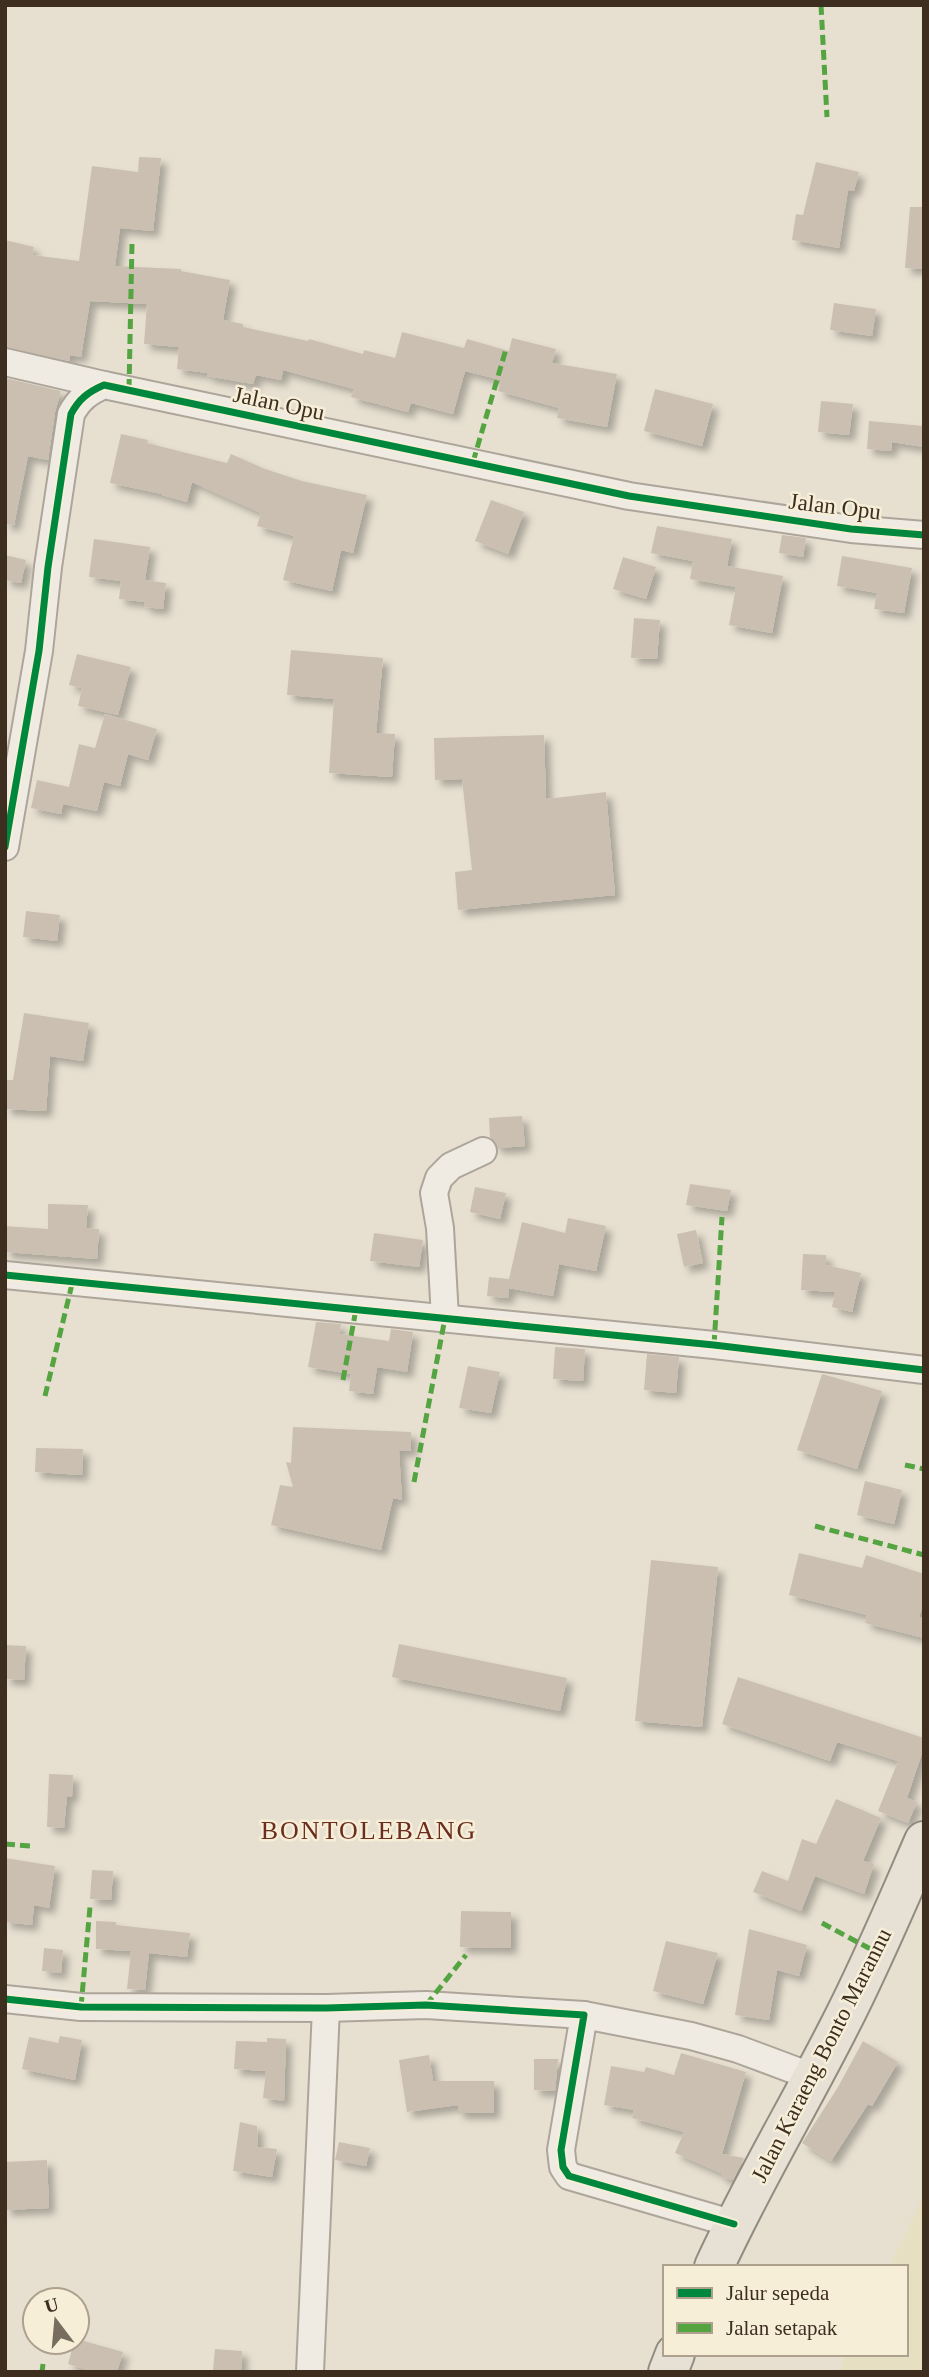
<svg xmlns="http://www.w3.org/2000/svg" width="929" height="2377" font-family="'Times New Roman',serif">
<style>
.farmland{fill:#e6dfc2}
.building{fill:#cbbfb2;filter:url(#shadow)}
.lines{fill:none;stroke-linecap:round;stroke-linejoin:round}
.minor-casing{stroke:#ada599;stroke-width:30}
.primary-casing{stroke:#928b80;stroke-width:42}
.minor{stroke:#efebe3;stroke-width:26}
.primary{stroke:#e6e1d4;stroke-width:38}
.quiet{stroke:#54a441;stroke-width:5;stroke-dasharray:10 5;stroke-linecap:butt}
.cycleway-casing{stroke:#f7eed8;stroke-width:11}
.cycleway{stroke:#00873e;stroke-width:7}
.labels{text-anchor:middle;stroke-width:5;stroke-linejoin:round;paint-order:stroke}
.street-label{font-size:23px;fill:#3d2e20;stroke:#f7eed8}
.quarter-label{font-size:26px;letter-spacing:2px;fill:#6b2e1e;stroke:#f7eed8}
</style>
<defs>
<filter id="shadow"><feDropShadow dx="6" dy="6" stdDeviation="3.5" flood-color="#0004"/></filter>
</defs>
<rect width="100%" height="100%" fill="#e7e0d1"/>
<polygon class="farmland" points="924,2195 924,2372 838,2372 846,2354 906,2354 906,2267 889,2267"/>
<g class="building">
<polygon points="139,157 161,158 153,231 120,228 115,266 181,269 181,271 230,280 223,320 243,324 243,327 308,341 309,339 363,354 364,350 395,358 402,332 464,348 467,339 509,351 512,338 556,349 552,363 617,374 607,427 557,418 559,408 498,391 501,380 465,371 453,414 411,403 408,412 351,397 354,389 283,370 281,380 256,375 253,384 207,376 208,373 177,369 179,347 144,344 147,304 90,301 81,357 70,355 69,361 5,347 5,240 34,247 32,255 79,261 92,166 138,172"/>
<polygon points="816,162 859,172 854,191 848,190 839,248 792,240 796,214 803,215"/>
<polygon points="910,207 924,207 924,269 905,268"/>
<polygon points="834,303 876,309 872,336 830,330"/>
<polygon points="5,378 61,391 55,412 48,460 28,456 14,525 5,524"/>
<polygon points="655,389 713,404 702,446 644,431"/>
<polygon points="821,401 853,404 849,435 818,432"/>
<polygon points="869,421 924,426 924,447 892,442 891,451 867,449"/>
<polygon points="121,434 148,440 147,443 227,463 231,454 265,469 302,481 367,495 353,553 341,550 332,591 283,580 294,536 257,526 261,513 192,482 187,502 162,495 162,494 110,483"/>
<polygon points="491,500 524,512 508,554 475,541"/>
<polygon points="657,526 732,539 727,566 783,576 772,633 729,625 736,587 690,579 693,561 651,553"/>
<polygon points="782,535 806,538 803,557 779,553"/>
<polygon points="94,539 150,547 145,580 166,583 163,609 144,607 145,602 119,599 121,581 89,577"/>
<polygon points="5,555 26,560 21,583 5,580"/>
<polygon points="842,556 912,568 904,613 874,609 877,593 837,586"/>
<polygon points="623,557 656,567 646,599 613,589"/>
<polygon points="634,618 660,620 657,659 631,658"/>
<polygon points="291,650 383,658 376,733 395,734 392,777 329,773 334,699 287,695"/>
<polygon points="77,654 131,667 118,715 78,706 82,688 69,685"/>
<polygon points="105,714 157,729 148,760 128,754 120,786 104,782 97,811 63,804 61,814 31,808 37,780 69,787 79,744 95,748"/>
<polygon points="544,735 546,799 606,792 615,895 458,910 455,872 472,870 462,779 435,780 434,738"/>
<polygon points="26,911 60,915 57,941 23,937"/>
<polygon points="24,1013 89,1023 83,1061 50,1056 46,1111 5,1109 5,1080 13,1080"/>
<polygon points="522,1116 525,1146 498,1148 490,1137 489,1118"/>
<polygon points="690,1184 731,1190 727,1211 686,1205"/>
<polygon points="475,1187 506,1193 500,1219 470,1212"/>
<polygon points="48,1204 88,1205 86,1228 99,1229 97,1259 5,1252 5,1226 48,1229"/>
<polygon points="568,1218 606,1226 596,1271 559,1264 553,1296 509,1288 508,1298 487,1296 489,1277 509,1279 522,1222 565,1233"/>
<polygon points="696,1230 703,1263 684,1267 677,1234"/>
<polygon points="374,1233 423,1240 419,1267 370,1261"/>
<polygon points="803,1254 826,1255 826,1265 861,1273 852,1312 832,1307 835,1292 801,1290"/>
<polygon points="316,1322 341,1324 339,1334 389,1341 391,1329 413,1332 407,1372 377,1367 373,1394 349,1391 351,1374 308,1367"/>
<polygon points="555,1347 585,1349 583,1381 553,1379"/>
<polygon points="647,1354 679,1357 676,1393 644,1390"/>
<polygon points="468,1366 500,1372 491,1413 459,1408"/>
<polygon points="822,1374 882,1391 857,1469 797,1450"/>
<polygon points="293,1427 411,1432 411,1451 399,1450 402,1500 393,1498 381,1550 271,1525 280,1485 293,1487 286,1462 291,1463"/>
<polygon points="36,1448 83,1449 82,1475 35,1472"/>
<polygon points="865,1481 902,1490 894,1524 857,1515"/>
<polygon points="799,1553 862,1568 866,1555 924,1574 924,1602 919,1617 924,1619 924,1638 865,1623 867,1615 789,1595"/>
<polygon points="651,1560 718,1567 702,1727 635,1721"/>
<polygon points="399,1644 567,1678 560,1711 392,1677"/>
<polygon points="5,1645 26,1646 24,1680 5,1679"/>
<polygon points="738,1677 924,1738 924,1747 907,1798 917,1802 908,1823 878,1811 898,1761 837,1742 830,1761 722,1724"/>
<polygon points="49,1774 73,1775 72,1797 67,1796 64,1828 47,1827"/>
<polygon points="836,1799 881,1818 863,1861 874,1864 864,1894 815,1876 801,1911 753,1892 762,1871 788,1881 802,1839 816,1844"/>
<polygon points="5,1858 55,1866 49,1908 34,1905 32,1925 5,1922"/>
<polygon points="92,1870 113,1871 111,1900 90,1899"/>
<polygon points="461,1911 511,1912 511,1948 460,1947"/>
<polygon points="96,1921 116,1922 116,1925 190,1933 187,1957 149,1953 145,1990 127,1989 131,1951 96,1949"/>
<polygon points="749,1929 807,1945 799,1976 777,1970 769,2020 735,2015"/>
<polygon points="666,1941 718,1953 703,2004 653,1991"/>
<polygon points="44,1948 63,1950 61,1973 42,1971"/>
<polygon points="60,2036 82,2040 75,2080 22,2069 29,2037 58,2043"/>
<polygon points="267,2038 286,2039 284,2101 263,2098 266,2071 234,2069 236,2041 267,2042"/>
<polygon points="863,2041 898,2062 872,2106 868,2104 831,2161 802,2143 838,2087"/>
<polygon points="681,2053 746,2072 722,2154 744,2158 733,2180 721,2177 721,2173 675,2153 684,2132 632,2118 634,2110 604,2105 611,2066 644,2072 646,2067 674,2075"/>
<polygon points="429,2055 433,2081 494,2081 494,2113 458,2113 458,2105 407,2112 399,2060"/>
<polygon points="534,2059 558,2059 555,2091 534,2090"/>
<polygon points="240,2122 257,2126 258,2147 277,2149 272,2177 233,2171"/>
<polygon points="339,2142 370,2148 366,2166 335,2160"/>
<polygon points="47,2160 49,2208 5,2210 5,2162"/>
<polygon points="77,2339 123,2352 117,2372 94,2372 68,2364 74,2342 77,2342"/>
<polygon points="215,2349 242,2351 241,2371 213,2370"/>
</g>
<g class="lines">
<defs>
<g id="minor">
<polyline points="5,362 104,385"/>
<path d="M5,847L39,651L48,567L71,414C79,399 88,392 104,385L629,496L851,529L924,535"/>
<polyline points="5,1275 714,1345 924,1370"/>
<polyline points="445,1318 440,1228 434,1193 439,1178 451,1166 483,1151"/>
<polyline points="5,1999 81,2007 326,2008 426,2005 584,2015 561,2150 563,2167 569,2176 734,2224"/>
<polyline points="584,2015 691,2036 738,2049 813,2077"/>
<polyline points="310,2372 326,2008"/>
</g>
<g id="primary">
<path d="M714,2267C752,2184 799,2106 840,2025C871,1965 897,1903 924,1841"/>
<polyline points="668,2372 675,2354"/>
</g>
</defs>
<use href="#minor" class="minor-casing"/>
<use href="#primary" class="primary-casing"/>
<use href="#minor" class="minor"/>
<use href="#primary" class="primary"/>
<g class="quiet">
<polyline points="821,5 827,117"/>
<polyline points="129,389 132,243"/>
<polyline points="473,462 506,349"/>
<polyline points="714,1345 722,1217"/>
<polyline points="343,1380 356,1309"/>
<polyline points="45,1396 73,1280"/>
<polyline points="905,1465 924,1469"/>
<polyline points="414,1482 445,1318"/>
<polyline points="815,1526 924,1555"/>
<polyline points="5,1844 31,1846"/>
<polyline points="822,1923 876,1952"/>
<polyline points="426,2005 466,1955"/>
<polyline points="81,2007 90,1907"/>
<polyline points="42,2372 43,2364"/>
</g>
<defs>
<g id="cycleway">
<path d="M5,847L39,651L48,567L71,414C79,399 88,392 104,385L629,496L851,529L924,535"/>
<polyline points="5,1275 714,1345 924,1370"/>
<polyline points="5,1999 81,2007 326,2008 426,2005 584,2015 561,2150 563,2167 569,2176 734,2224"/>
</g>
</defs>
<use href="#cycleway" class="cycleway-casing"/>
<use href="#cycleway" class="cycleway"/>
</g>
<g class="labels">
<g class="street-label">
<text transform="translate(279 403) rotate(12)" y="8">Jalan Opu</text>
<text transform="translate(835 506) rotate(7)" y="8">Jalan Opu</text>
<text transform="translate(821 2055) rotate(-63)" y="8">Jalan Karaeng Bonto Marannu</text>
</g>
<g class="quarter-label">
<text x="369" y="1839">BONTOLEBANG</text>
</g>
</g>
<rect width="929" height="2377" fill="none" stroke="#3d2e20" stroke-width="14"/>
<rect x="663" y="2265" width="245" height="91" fill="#f7eed8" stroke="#ada18e" stroke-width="2"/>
<rect x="677" y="2288" width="35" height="10" fill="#00873e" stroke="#ada18e" stroke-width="2"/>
<text x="726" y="2300" font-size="21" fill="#3d2e20">Jalur sepeda</text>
<rect x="677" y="2323" width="35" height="10" fill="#54a441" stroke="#ada18e" stroke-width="2"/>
<text x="726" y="2335" font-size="21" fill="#3d2e20">Jalan setapak</text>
<g transform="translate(56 2321) rotate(344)"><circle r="33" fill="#f7eed8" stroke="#ada18e" stroke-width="2"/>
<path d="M0-5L12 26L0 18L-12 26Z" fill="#786c5e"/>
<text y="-10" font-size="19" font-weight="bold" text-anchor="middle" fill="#3d2e20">U</text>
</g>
</svg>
